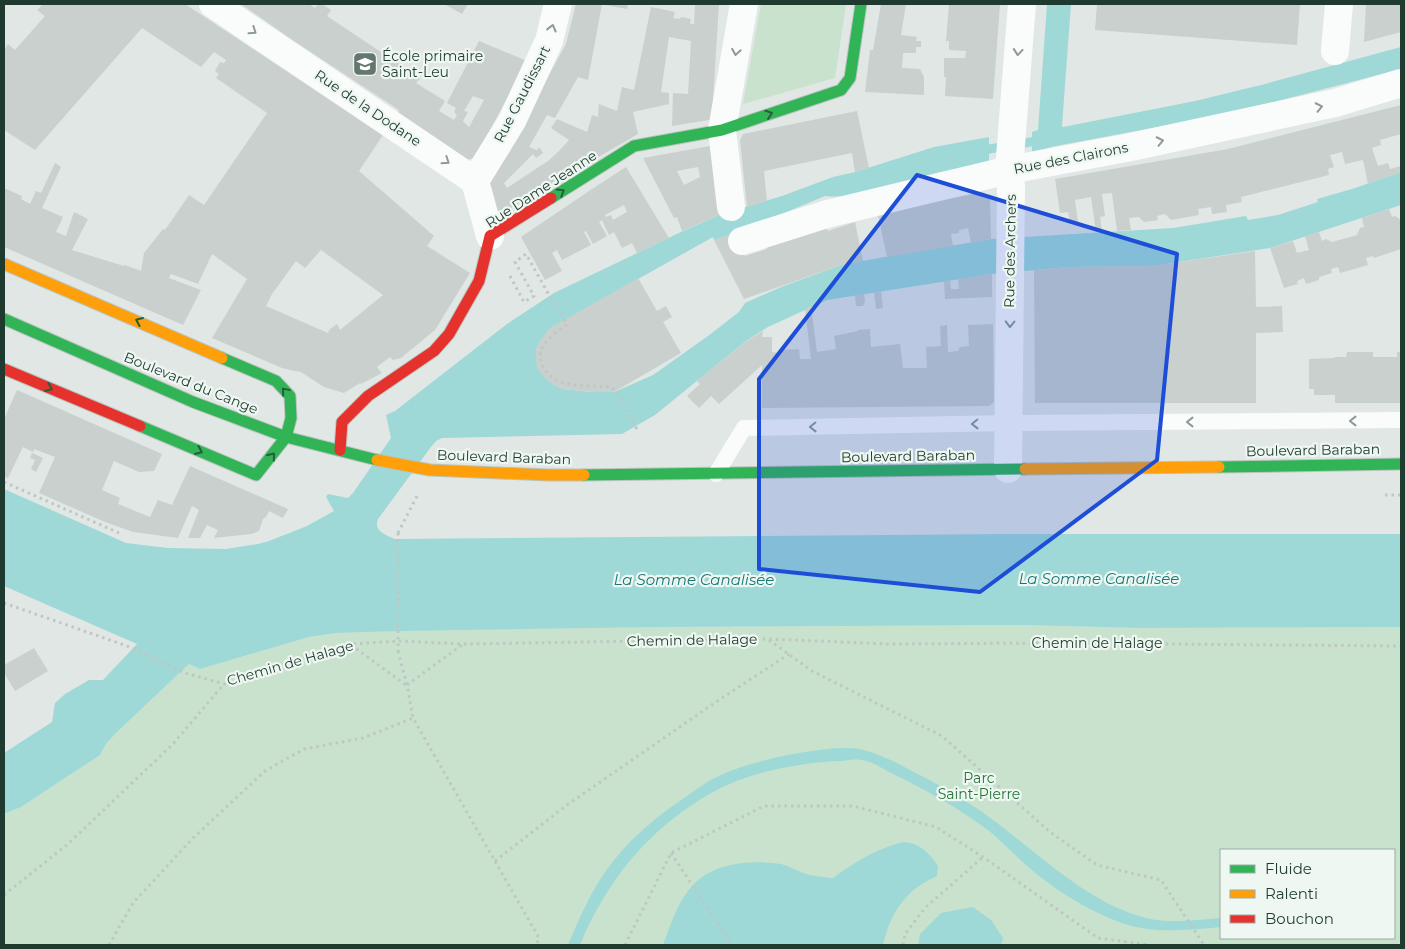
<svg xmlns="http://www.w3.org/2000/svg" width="1405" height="949" font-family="Montserrat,sans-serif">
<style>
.green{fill:#c9e2cd;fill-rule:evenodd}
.water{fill:#9ed9d7}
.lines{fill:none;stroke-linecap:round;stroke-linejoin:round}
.stream{stroke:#9ed9d7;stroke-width:9}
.building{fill:#cad0cd;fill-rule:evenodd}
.fast-casing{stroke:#bac4bf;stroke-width:13}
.slow-casing{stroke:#bac4bf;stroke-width:13}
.jam-casing{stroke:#bac4bf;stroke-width:13}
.path{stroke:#bfc7c4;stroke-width:3;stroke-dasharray:2.5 4;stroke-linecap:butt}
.lane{stroke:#fafbfb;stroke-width:16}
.street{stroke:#fafbfb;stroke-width:28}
.fast{stroke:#30b455;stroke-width:11}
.slow{stroke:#ff9f0a;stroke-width:11}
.jam{stroke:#e5322d;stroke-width:11}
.path-bridge{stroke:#bfc7c4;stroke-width:3;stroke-dasharray:2.5 4;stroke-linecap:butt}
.oneway{stroke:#8c9b95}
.oneway2{stroke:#245f3a}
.marked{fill:#1d4ed8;fill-opacity:0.2;stroke:#1d4ed8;stroke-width:4;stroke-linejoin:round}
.labels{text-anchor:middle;stroke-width:4.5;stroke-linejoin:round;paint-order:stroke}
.poi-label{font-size:14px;fill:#1f3b2f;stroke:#eef7f1;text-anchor:start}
.street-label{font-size:14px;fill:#1f3b2f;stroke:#eef7f1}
.park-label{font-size:14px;fill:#277338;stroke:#eef7f1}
.water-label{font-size:15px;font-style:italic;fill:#177878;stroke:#eef7f1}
</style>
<rect width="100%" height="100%" fill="#e1e7e4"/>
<g class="green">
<polygon points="761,4 846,4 835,78 743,104"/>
<path d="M1022,625L1138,628L1401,627V945H4V814L21,807L100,755L106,744L116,733L189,664L200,669L309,637L336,633L418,630L663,627ZM1221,850H1394V938H1221Z"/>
</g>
<g class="water">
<polygon points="1047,4 1071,4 1062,126 1063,127 1195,101 1261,85 1401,47 1401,69 1232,113 1056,146 1032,152 1032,132 1038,130"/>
<path d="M989,137V163C971,166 953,169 936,173C905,181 856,200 825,196L734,234L714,240L713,237L549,329L545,378L553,384L563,389L591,392H614L653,375L708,336L739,312L745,303L781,287L844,264L991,239L1173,228L1246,216L1248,220L1278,215L1318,202L1317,199L1352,189L1401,172V205L1270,248L1153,266L1069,267L992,274L827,300L768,327L746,341L655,415L622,434L442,438L436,441L431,447L378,519C373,531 386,535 395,539L1009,534H1401V627L1138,628L1022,625L663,627L399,631L336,633L309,637L200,669L189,664L116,733L106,744L100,755L21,807L4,814V753L52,722L55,703L65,694L89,680H103L137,644L4,586V489L126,543L168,548L226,549L258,544L269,541L307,526L334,511L326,497L328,494L348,498L353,493L391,438L386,415L395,411L507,324L554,293L683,231L722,214L782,196L833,177L855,172L934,147Z"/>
<path d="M841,748C848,748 856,748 863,750C880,754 897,763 912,771C934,782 957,795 978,809C1029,844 1084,903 1146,918C1170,924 1196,920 1221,918V927C1188,930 1153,934 1122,923C1091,912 1056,891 1032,870C1017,858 1004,843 989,831C959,808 926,790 893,774C883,769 872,761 861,760C855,759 848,760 842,761C802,762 750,772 715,791C651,826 608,878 580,945H568C579,919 591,891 608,868C629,839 657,816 687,796C694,791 701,786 709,781C743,762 802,750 841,748Z"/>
<path d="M904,842C919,843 930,853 938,866L937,876C905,890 891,912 883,945H663C671,924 678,900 694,884C716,862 753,860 781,864C789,866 796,870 803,873C812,876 823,877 833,878C855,862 877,848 904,842Z"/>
<polygon points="973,907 991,920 1003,938 1001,945 918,945 920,934 941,913"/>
</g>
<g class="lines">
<polyline class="stream" points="978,151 1042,140"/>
</g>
<g class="building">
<path d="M43,4H185L383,135L359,171L434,236L427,246L470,273L435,330L401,358L393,360L390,357L377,367L382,373L361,384L360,383L344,393L324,387L301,372L295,371L282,368L212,338L247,279L212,254L198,284L171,274L169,278L201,290L183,325L4,247V188L22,196L21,199L30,204L36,191L41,193L55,163L61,167L42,208L63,217L56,232L66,236L74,212L88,219L72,250L124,266L125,265L141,271L144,253L163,229L165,230L189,195L204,205L267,113L216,78L219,74L215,71L220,62L224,63L226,60L214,52L201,67L142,28L35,150L4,130V50L8,44L15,50L45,16L37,10ZM321,250L383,295L340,330L337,324L329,330L328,333L266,306L272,294L296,261L305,268Z"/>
<path d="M241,4H309L315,8L318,4H322L331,10L327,16L420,78L416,83L445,101L439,111L454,120L457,115L454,112L456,108L447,103L479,41L527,61L475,158L466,160L397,115L399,110L294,41ZM473,96L484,100L469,127L463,121L468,112L464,111Z"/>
<polygon points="444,4 468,4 462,14"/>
<polygon points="576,4 602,4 588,80 578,77 555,118 547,115 529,147 537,150 539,147 543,153 536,158 533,154 504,183 507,188 548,161 559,151 569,140 551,128 557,119 587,132 592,115 598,117 599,104 617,111 622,87 634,90 651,7 675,12 673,18 680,19 681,17 691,19 690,24 694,24 695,4 719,4 712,116 709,120 672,126 673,93 688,94 691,41 669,37 661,92 669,93 669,104 633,112 638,134 499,215 486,190 566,44"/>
<polygon points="605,4 628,4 627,9 605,5"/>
<polygon points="881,4 906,4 901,35 917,37 916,41 921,41 921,47 916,47 916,53 903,53 902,68 920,69 924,77 924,95 865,92 870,50 873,50"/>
<polygon points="949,4 1000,4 993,99 945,96 946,77 944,77 944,58 965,58 966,51 949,50 949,41 946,41"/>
<polygon points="1097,4 1300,4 1297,45 1095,30"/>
<polygon points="1366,4 1401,4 1401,32 1364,42"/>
<polygon points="1401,105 1401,134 1380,140 1381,145 1372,148 1378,166 1388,163 1390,169 1401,166 1401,172 1368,184 1363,160 1345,164 1342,152 1330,155 1334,167 1328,169 1329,175 1241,197 1242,202 1226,205 1227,212 1212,214 1211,207 1198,209 1199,215 1171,220 1165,214 1157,216 1158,220 1144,222 1139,217 1129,218 1131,230 1117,231 1112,193 1102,194 1105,216 1100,217 1102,232 1096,232 1091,197 1075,200 1078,222 1070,223 1068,212 1060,213 1055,179 1228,149"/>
<polygon points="857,111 869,168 855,172 852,153 764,171 767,201 747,207 740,141 743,134"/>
<path d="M710,146L722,214L682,231L677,217L674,218L643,158ZM698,167L700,177L684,185L677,171Z"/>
<path d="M626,167L669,238L637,253L632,243L622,248L614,232L609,235L602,220L599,222L607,236L593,244L586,231L584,232L591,245L562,260L557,250L552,253L562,271L545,280L521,237L592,189ZM624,205L627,212L613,220L611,215L606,217L605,215Z"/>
<polygon points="983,192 990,198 991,239 971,243 968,228 959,230 959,233 951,234 953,246 887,257 878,215 895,210"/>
<polygon points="1389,209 1392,217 1395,216 1401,220 1401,249 1374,258 1373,256 1366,258 1368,265 1340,273 1338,267 1331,269 1332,273 1319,277 1319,280 1306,284 1304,278 1297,281 1298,284 1284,288 1270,248 1293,241 1297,253 1309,250 1305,236 1319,232 1322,241 1326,239 1332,242 1357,235 1360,228 1364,227 1362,218"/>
<polygon points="821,218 828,231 855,222 863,261 844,264 744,299 714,240 734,234 745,256 767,249 764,243"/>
<polygon points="1255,251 1256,307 1282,306 1283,332 1256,333 1256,403 1035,403 1034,270 1069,267 1153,266"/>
<polygon points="992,274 992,297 945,299 944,281 950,280 951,289 959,289 958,279"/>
<polygon points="638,278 657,311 666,306 672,317 663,322 681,353 614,392 591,392 563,389 553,384 545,378 538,369 536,363 536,349 539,342 549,329"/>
<polygon points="881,291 883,308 876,309 874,292"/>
<polygon points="864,294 865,302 863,306 856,306 855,295"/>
<polygon points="811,306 817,352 836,349 834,336 858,331 858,330 870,329 871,347 900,344 903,368 927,368 926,347 941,346 940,326 947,325 948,352 958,351 960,347 969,346 968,325 993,324 994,402 989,406 762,408 762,365 719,404 711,396 699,408 687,396 700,384 697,381 745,342 763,331 762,337 772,337 772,352 781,353 781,350 799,349 800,359 811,359 805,309"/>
<polygon points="1347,352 1373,352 1373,357 1397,357 1397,352 1401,352 1401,403 1335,403 1335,395 1314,395 1314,389 1309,389 1309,359 1334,358 1335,357 1346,357"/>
<polygon points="17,390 162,454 154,471 139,472 114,461 102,490 120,498 118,504 150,517 158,500 172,505 190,466 288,509 283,518 269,511 266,517 263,519 259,531 251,534 214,538 218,530 207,525 200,538 188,538 199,510 192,506 178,538 133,532 105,522 39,493 55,457 34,449 33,452 23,447 8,478 4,477 4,419"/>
<polygon points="32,453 43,458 36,472 31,469 35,460 30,458"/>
<polygon points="34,648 48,671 15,691 4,673 4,665"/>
</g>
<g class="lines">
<defs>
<g id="fast">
<polyline points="551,198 634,146 722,130 841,90 850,78 861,4"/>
<polyline points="4,319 193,402 286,437 377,460"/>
<polyline points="140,426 256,475 286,437 291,418 290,396 276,381 222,358"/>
<polyline points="1219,467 1401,464"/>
<polyline points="584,475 1025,469"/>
</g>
<g id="slow">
<polyline points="4,264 222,358"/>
<polyline points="377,460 430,470 548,475 584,475"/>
<polyline points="1025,469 1219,467"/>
</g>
<g id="jam">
<polyline points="4,369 140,426"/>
<polyline points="340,450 342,422 368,396 434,351 449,334 479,281 490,236 551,198"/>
</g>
</defs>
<use href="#fast" class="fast-casing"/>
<use href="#slow" class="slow-casing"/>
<use href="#jam" class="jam-casing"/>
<g class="path">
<path d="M510,276L524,302L534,296L515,262L526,254L549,295L567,324C559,331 547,338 542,348C535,364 550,380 564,383C580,387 596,386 611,387L616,391L638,431"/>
<polyline points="4,482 119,533"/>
<polyline points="1385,495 1401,495"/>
<polyline points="398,533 417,496"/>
<polyline points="4,603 127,646 185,673 224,684 350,644 399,641 463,644 768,639 888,644 1050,643 1401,646"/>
<polyline points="769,640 812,671 942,736 1050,832 1097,865 1161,880 1204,945"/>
<polyline points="351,645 406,685"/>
<polyline points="398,651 407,685 413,718 539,938 536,945"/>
<polyline points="407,685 462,645"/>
<polyline points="671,853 732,945"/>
<polyline points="495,861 567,805 713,704 789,654"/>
<polyline points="4,895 68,844 173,744 224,684"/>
<polyline points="109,945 133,903 193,838 265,771 304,749 363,738 413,718"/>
<polyline points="625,945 671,853 764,806 853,806 936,827 983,857 1098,938 1149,945"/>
<polyline points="903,945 905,934 925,908 983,857"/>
</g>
<polyline class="lane" points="716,474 744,428 1008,423 1401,420"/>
<g class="street">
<polyline points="213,4 475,181 490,236"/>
<polyline points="1335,51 1339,4"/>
<polyline points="475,181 512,121 549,41 558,4"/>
<polyline points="731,207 722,130 744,4"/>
<polyline points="742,241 827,214 1009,170 1131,147 1335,103 1401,83"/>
<polyline points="1008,469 1011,187 1009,170 1022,4"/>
</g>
<use href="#fast" class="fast"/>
<use href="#slow" class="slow"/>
<use href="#jam" class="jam"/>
<polyline class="path-bridge" points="398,533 398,651"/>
</g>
<defs><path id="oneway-chevron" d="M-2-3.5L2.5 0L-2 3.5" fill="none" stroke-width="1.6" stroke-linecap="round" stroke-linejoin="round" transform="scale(1.25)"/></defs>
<g class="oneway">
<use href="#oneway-chevron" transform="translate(552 28) rotate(-76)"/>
<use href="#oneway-chevron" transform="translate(253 31) rotate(34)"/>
<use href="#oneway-chevron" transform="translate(736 52) rotate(100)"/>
<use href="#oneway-chevron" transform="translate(1018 52) rotate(95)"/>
<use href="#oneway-chevron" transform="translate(1319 107) rotate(-12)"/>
<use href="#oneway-chevron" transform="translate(1160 141) rotate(-12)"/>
<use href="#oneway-chevron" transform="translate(446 161) rotate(34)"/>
<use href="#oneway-chevron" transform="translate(1010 324) rotate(91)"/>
<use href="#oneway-chevron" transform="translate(1353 421) rotate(180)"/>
<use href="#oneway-chevron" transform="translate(1190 422) rotate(180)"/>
<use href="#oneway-chevron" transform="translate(975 424) rotate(179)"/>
<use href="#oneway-chevron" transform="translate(813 427) rotate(179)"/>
</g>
<g class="oneway2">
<use href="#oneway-chevron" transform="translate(769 114) rotate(-19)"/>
<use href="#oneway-chevron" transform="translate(561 192) rotate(-32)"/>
<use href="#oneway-chevron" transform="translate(139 321) rotate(-157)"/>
<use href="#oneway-chevron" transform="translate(49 388) rotate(23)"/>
<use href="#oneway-chevron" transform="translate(285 391) rotate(-130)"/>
<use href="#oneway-chevron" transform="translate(199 451) rotate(23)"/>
<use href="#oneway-chevron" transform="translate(272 456) rotate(-51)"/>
</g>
<path class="marked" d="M917,175L1177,254L1157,460L980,592L759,569V379Z"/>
<defs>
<symbol id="school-square" viewBox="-11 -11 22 22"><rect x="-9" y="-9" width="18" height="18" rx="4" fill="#63776e" stroke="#eef7f1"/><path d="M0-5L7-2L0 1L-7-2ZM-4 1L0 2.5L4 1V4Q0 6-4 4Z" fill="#fff"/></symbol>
</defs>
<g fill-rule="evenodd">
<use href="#school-square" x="351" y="50" width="28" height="28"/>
</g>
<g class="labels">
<g class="poi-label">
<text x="382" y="61">École primaire<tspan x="382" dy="16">Saint-Leu</tspan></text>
</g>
<g class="street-label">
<text transform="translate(522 94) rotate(-63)" y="5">Rue Gaudissart</text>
<text transform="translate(368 108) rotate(34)" y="5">Rue de la Dodane</text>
<text transform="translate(1071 158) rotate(-11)" y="5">Rue des Clairons</text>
<text transform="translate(541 189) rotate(-33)" y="5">Rue Dame Jeanne</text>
<text transform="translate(1010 251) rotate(-89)" y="5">Rue des Archers</text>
<text transform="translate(191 383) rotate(22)" y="5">Boulevard du Cange</text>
<text transform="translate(1313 450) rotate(-1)" y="5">Boulevard Baraban</text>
<text transform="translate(908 456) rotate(-1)" y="5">Boulevard Baraban</text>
<text transform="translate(504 457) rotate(2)" y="5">Boulevard Baraban</text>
<text transform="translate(692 640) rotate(-1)" y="5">Chemin de Halage</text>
<text x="1097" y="648">Chemin de Halage</text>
<text transform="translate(290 663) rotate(-16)" y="5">Chemin de Halage</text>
</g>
<g class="park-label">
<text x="979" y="783">Parc<tspan x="979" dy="16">Saint-Pierre</tspan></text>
</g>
<g class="water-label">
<text x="1099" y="584">La Somme Canalisée</text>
<text x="694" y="585">La Somme Canalisée</text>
</g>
</g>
<rect width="1405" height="949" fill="none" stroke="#1f3b2f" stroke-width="10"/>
<rect x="1220" y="849" width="175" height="90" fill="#eef7f1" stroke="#9baca3"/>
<rect x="1230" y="865" width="25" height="8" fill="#30b455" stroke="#9baca3"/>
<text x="1265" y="874" font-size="15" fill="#1f3b2f">Fluide</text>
<rect x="1230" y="890" width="25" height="8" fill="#ff9f0a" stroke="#9baca3"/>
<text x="1265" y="899" font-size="15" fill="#1f3b2f">Ralenti</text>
<rect x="1230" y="915" width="25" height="8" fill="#e5322d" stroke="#9baca3"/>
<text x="1265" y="924" font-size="15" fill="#1f3b2f">Bouchon</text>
</svg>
